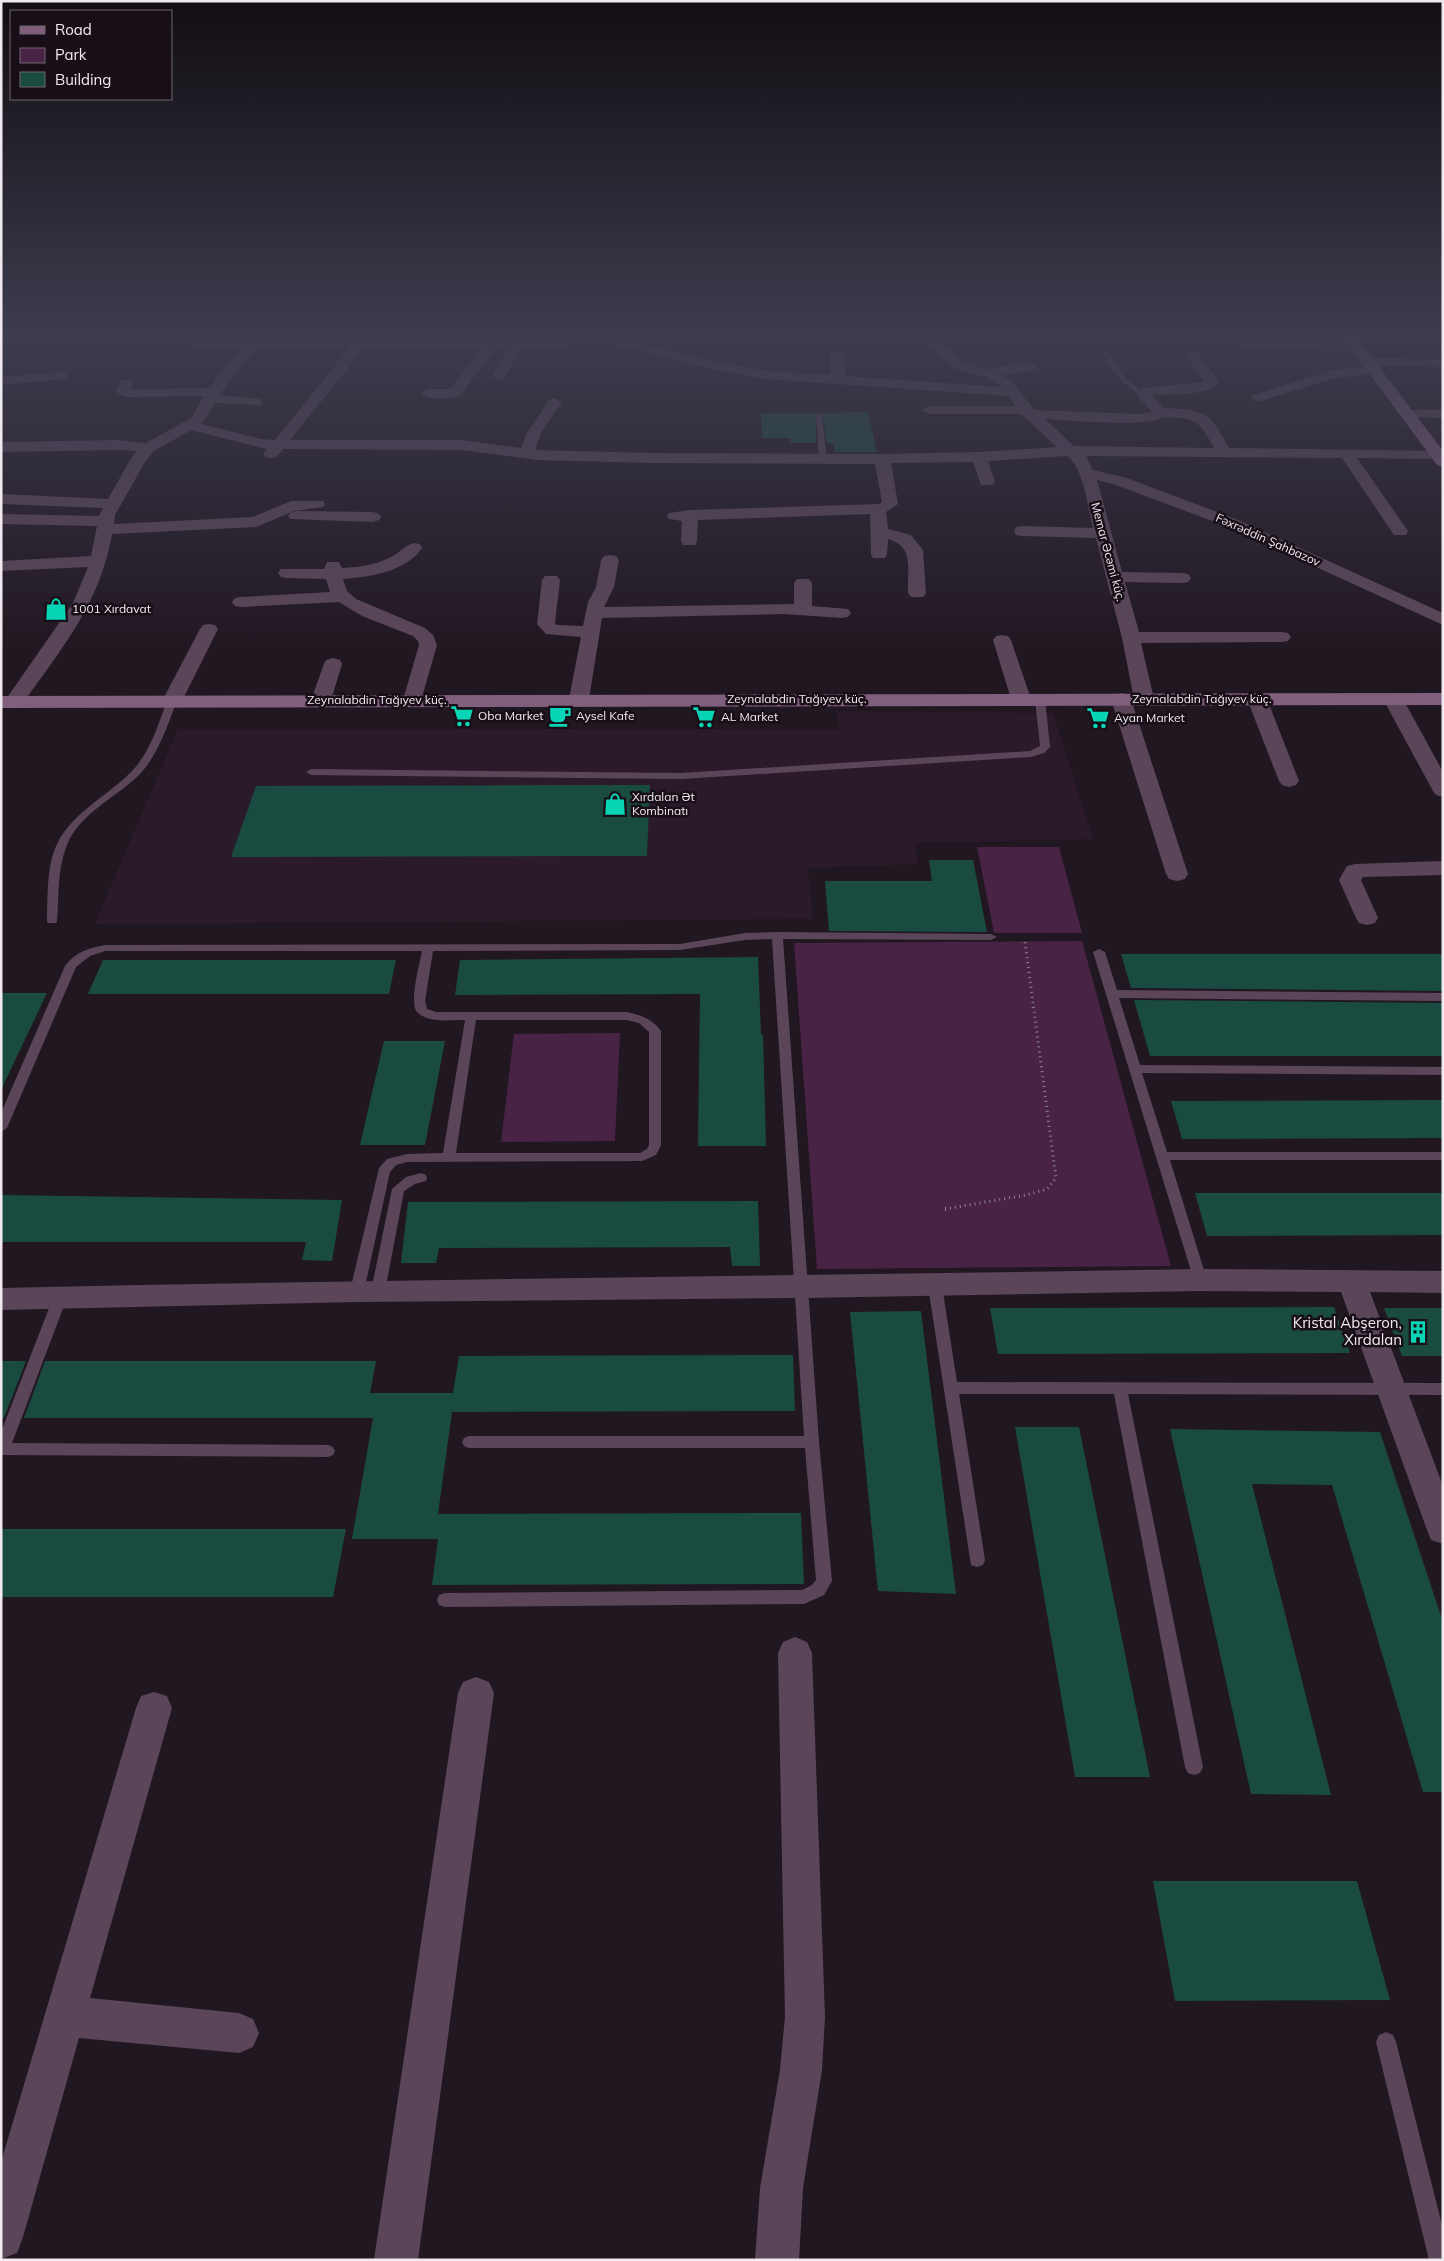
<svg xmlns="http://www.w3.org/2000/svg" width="1444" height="2261" font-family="Mulish,sans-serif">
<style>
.built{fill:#2b1b2a}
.green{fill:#482346}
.building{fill:#1a4b41}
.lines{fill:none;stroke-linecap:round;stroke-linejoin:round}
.path-far1{stroke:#8c848c;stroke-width:3;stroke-dasharray:1 4;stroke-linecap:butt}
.path{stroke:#8c848c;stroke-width:4;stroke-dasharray:1 4.5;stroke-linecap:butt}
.lane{fill:#5b4659;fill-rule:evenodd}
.street{fill:#5b4659;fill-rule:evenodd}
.secondary{fill:#805e7d;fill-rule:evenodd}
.labels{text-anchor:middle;stroke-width:5;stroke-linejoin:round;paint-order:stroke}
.far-street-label{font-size:12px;fill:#f1e9f0;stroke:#180e17}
.far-poi-label{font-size:12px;fill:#f1e9f0;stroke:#180e17;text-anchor:start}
.poi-label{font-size:15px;fill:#f1e9f0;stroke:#180e17;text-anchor:end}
</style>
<rect width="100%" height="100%" fill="#211721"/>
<polygon class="built" points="836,711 1053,713 1093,839 915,843 918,864 808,868 813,919 95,924 178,729 840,729"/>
<g class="green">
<polygon points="977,847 1059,847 1082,933 994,933"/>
<polygon points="1082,941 1171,1266 817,1269 794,943"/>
<polygon points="620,1033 615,1141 501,1142 514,1034"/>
</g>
<g class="building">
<polygon points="868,412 877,452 835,452 833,443 827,443 822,413"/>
<polygon points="761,413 816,413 816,443 791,443 790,438 762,438"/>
<polygon points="650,785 647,856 231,857 256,786"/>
<polygon points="929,860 973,860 987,932 829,931 825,881 932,881"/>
<polygon points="1121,954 1443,954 1443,991 1131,988"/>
<polygon points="758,957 761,1035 763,1035 766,1146 698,1146 700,994 455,995 460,960"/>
<polygon points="103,960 396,960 389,994 88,994"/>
<polygon points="1,993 47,993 1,1090"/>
<polygon points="1134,1000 1443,1003 1443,1056 1150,1056"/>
<polygon points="384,1041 445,1041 425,1145 360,1145"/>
<polygon points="1443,1100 1443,1138 1182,1139 1171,1101"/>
<polygon points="1195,1193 1443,1193 1443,1235 1207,1236"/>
<polygon points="1,1195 342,1200 332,1261 302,1260 306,1242 1,1242"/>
<polygon points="758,1201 760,1266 732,1266 730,1247 439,1248 436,1263 401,1263 408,1202"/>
<polygon points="1334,1307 1350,1353 998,1354 990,1308"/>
<polygon points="1384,1308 1443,1308 1443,1356 1402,1356"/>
<polygon points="921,1311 956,1594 878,1591 850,1312"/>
<polygon points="793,1355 795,1411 452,1412 438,1514 801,1513 804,1584 432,1585 438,1539 352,1539 373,1418 24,1418 45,1361 376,1361 370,1393 453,1393 459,1356"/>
<polygon points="1,1361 26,1361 4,1418 1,1418"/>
<polygon points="1015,1427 1079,1427 1150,1777 1075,1777"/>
<polygon points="1170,1429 1380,1432 1443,1622 1443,1792 1423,1792 1332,1485 1252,1484 1331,1795 1251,1794"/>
<polygon points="1,1529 346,1529 333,1597 1,1597"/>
<polygon points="1153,1881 1357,1881 1390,2000 1175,2001"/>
</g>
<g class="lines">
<polyline class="path-far1" points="945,1209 1026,1195 1047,1189 1056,1178 1025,942"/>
<polyline class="path" points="945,1209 948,1209"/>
<g class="lane">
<path d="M1102,350H1106L1126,379L1146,394V396C1133,397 1103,362 1102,350Z"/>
<polygon points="819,413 822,415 827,460 823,462 819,460 816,415"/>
<polygon points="1040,696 1045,699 1050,747 1044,753 1031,757 681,779 311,775 306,772 311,769 681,773 1030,751 1040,746 1035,699"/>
<path d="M172,698L177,701C167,726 158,756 138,776C115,798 79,814 67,845C57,869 59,896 57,921L56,923H48L47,921C48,896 46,865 58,842C75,811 107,796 131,772C150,753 158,725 167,701Z"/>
<path d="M777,932L991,934L997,937L991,940L783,939L819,1442L832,1581L824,1595L804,1604L445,1607L439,1605L437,1600L439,1595L445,1593L802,1590L812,1585L816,1580L805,1448H469L464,1446L462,1442L464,1438L469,1436H804L772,939L745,940L680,950L433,951L425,1001L427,1009L436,1012H627C641,1015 652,1019 661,1031V1145L656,1155L642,1161L407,1162L396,1165L390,1172L364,1291L362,1295H352L350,1291L379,1168L387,1159L407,1154L443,1153L465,1020C451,1020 429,1023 418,1013C408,1005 420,963 422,951H105L90,956L76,967L7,1128L1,1132V1113L65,966C75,952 89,948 105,945L680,944L745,933ZM476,1020H627L639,1023L649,1032V1145L647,1149L640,1153H456Z"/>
<polygon points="1099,949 1105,952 1117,990 1443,993 1443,1001 1119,998 1140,1065 1443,1067 1443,1075 1142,1073 1167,1152 1443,1152 1443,1160 1170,1160 1207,1280 1205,1284 1195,1284 1093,952"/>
<polygon points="421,1173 426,1175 427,1178 426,1181 415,1184 404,1191 385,1291 383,1295 373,1295 371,1291 392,1189 406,1177"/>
<polygon points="935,1281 940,1282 942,1286 957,1382 1443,1383 1443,1395 1128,1394 1203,1767 1200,1773 1194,1775 1188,1773 1185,1767 1114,1394 959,1394 985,1560 983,1565 977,1567 971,1565 928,1286 930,1282"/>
<polygon points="60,1293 65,1294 67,1298 12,1443 328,1445 333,1447 335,1451 333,1455 328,1457 1,1455 1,1432 53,1298 55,1294"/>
<polygon points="1386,2032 1393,2035 1396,2042 1443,2229 1443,2260 1429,2260 1376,2042 1379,2035"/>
</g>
<g class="street">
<polygon points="1,335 25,335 18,339 1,340"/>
<path d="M53,335H132L237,340H249L252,335H264L262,340L356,339L360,335H373L370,340L538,341L595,336L620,338L710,361L767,371L831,375L830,354L837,350L844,354L845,376L1002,387L986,377L953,368L920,335H934L963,362L991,370L1011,364H1036L1038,367L1036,370L1002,375L1012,381L1034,410L1139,414L1152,412L1137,395L1143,388L1204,382L1187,356L1194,352L1199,353L1219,383C1209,396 1169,394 1152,395L1164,408C1205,410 1210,411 1229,448L1441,451V457L1436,459L1357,458L1408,531L1406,535H1394L1342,458L1086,456L1093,470L1127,478L1238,520L1443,613V625L1226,526L1116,485L1097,480L1122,572L1182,573L1188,574L1191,578L1188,582L1182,583L1125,582L1139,632H1282L1288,633L1291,637L1288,641L1282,642L1141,643L1154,699L1151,703L1144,705L1137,703L1134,699L1122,638L1096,538L1022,536L1016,535L1014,531L1016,527L1022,526L1093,528C1088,508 1084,468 1067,456L988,461L995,482L993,485H981L973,462L891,463L898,504L886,512L888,529L911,535L923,550L926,593L923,597H911L908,593C907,569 915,547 888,539L887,554L885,558H873L871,554L870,514L698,520L697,541L695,545H683L681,541L682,521L669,519L667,516L669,513L690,510L879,504L882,502L875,464L653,463L538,460L461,450L283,449C278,456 275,460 266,457L263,454L267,449L191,430L154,451L145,462L115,515L114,524L253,517L291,501H323L325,504L323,507L294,511L256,527L112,534C100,604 61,649 21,706L14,708L7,706L4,702L73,603L88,567L1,571V561L91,556L97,526L1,524V514L99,516L103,508L1,504V494L108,499L130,460L137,451L119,450L1,452V442L119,440L146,443L191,418L204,396L128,397L118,394L116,391L121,380H131L133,383L131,389L210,388L220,373L242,348L60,339ZM595,344L620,346L710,369L767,379L1008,396L1015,406H929L922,410L929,414H1021L1057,447L979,452L882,454L653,453L535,450L541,433L562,402L555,398L550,399L527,433L521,448L461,440H290L364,348L480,350L450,389H428L421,393C429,401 449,399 460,396L494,350H507L492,376L499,380L504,379L520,349ZM350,347L275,440L261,439L201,424L215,403L260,405L262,402L260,399L220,395L231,378L257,348ZM1163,417C1196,419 1198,418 1214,448L1074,446L1045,419C1066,420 1149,428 1163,417Z"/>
<polygon points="1210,335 1231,335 1254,341 1357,343 1364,347 1357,351 1253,349 1212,338"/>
<polygon points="1369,358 1443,359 1443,367 1376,366 1381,370 1379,373 1334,378 1258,402 1251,398 1253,395 1332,370 1370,366 1364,365 1362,362"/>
<polygon points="61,372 66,373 68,376 66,379 1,385 1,377"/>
<polygon points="1407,410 1443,410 1443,418 1402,417 1400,414 1402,411"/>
<polygon points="296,511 373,512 379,514 381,517 379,520 373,522 290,519 288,516 290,513"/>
<path d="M414,543L420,544L422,548C406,572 369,577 343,579L347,591L356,599L425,628L433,635L437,645L420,704L413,706L406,704L403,700L419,645L418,641L413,636L362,616L339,602L241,607L235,606L232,602L235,598L241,597L330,592L326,579L287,578L281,577L278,573L281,569H324L327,562H339L342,568C360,567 377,565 393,556C401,551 405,545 414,543Z"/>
<polygon points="610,555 616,556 619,560 614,587 604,607 794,604 794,583 797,579 809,579 812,583 812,606 848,609 851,613 848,617 842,618 784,614 602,618 589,699 586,703 579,705 572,703 569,699 581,637 546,634 537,624 542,580 545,576 557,576 560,580 555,623 557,625 583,626 588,602 596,587 601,560 604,556"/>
<polygon points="209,624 215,625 218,629 182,701 179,705 172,707 165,705 162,701 200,629 203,625"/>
<polygon points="1002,635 1008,636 1011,640 1031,699 1028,703 1021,705 1014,703 1011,699 993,640 996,636"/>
<polygon points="333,658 340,660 342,664 331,700 328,704 321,706 314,704 311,700 324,664 326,660"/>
<polygon points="1121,693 1128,695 1131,699 1188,874 1185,879 1177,881 1169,879 1166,874 1111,699 1114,695"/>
<polygon points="1257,693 1264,695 1267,699 1299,781 1296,785 1289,787 1282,785 1279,781 1247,699 1250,695"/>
<polygon points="1393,693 1400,695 1403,699 1443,772 1443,797 1436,795 1433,791 1383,699 1386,695"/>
<polygon points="1443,861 1443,875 1363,877 1361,880 1378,918 1375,923 1367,925 1359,923 1356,918 1339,880 1347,866 1355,864"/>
<path d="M1200,1269L1443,1271V1293L1370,1292L1443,1486V1544L1431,1540L1427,1530L1341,1292L1200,1291L803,1298L357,1302L1,1310V1288C401,1279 800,1276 1200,1269Z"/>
<polygon points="795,1637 807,1642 812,1653 825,2017 822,2070 803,2188 799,2260 755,2260 760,2188 780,2070 785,2017 778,1653 783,1642"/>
<polygon points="476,1677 489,1682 494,1693 418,2260 374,2260 458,1693 463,1682"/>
<polygon points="154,1692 167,1696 172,1708 90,1998 239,2013 253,2019 259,2033 253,2047 239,2053 79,2038 23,2237 17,2253 1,2259 1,2162 136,1708 141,1696"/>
</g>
<g class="secondary">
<polygon points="1341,335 1355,335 1443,451 1443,467 1437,465"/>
<polygon points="1443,693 1443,705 1,708 1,696"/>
</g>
</g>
<linearGradient id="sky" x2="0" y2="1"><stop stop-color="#120d12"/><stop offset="0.51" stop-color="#3d3c4e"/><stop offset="1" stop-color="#3d3c4e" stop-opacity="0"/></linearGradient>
<rect width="1444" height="651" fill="url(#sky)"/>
<defs>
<symbol id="shop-bare" viewBox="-9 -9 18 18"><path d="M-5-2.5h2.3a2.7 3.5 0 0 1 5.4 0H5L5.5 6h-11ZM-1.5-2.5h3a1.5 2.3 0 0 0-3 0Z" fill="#08d5b5" stroke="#180e17" stroke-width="2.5" paint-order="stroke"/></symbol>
<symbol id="supermarket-bare" viewBox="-9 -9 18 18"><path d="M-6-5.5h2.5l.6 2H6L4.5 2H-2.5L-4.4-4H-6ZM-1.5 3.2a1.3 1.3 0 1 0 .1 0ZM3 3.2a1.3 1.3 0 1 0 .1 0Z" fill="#08d5b5" stroke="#180e17" stroke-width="2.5" paint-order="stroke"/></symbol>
<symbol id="cafe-bare" viewBox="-9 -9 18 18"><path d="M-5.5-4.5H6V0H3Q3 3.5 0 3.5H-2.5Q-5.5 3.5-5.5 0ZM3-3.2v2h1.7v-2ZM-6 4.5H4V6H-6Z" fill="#08d5b5" stroke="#180e17" stroke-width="2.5" paint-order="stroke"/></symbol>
<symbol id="building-bare" viewBox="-9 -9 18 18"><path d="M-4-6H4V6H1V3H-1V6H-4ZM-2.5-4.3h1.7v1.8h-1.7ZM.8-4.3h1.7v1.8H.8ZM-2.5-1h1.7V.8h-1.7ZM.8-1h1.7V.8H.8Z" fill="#08d5b5" stroke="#180e17" stroke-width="2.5" paint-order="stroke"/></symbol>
</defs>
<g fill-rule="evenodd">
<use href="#shop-bare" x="40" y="593" width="32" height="32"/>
<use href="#supermarket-bare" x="446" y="700" width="32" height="32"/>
<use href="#cafe-bare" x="544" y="700" width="32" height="32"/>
<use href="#supermarket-bare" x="688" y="701" width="32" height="32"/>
<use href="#supermarket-bare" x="1082" y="702" width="32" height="32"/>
<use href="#shop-bare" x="599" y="788" width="32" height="32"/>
<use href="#building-bare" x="1402" y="1316" width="32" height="32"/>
</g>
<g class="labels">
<g class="far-street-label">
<text transform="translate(1268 540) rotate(24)" y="4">Fəxrəddin Şahbazov</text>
<text transform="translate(1108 552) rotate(75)" y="4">Memar Əcəmi küç.</text>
<text x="797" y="703">Zeynalabdin Tağıyev küç.</text>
<text x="1202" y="703">Zeynalabdin Tağıyev küç.</text>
<text x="377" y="704">Zeynalabdin Tağıyev küç.</text>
</g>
<g class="far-poi-label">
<text x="72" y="613">1001 Xırdavat</text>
<text x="478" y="720">Oba Market</text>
<text x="576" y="720">Aysel Kafe</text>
<text x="721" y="721">AL Market</text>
<text x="1114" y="722">Ayan Market</text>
<text x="632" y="801">Xırdalan Ət<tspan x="632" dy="14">Kombinatı</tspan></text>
</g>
<g class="poi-label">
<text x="1402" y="1328">Kristal Abşeron,<tspan x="1402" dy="17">Xırdalan</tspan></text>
</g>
</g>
<rect width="1444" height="2261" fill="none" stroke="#f1e9f0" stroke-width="5"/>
<rect x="10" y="10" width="162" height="90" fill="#180e17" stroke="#6f666e"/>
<rect x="20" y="26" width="25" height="8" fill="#805e7d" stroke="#6f666e"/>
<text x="55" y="35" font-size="15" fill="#f1e9f0">Road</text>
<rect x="20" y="48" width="25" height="15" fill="#482346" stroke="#6f666e"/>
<text x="55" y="60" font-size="15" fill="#f1e9f0">Park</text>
<rect x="20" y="72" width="25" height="15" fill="#1a4b41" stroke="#6f666e"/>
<text x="55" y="85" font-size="15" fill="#f1e9f0">Building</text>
</svg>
